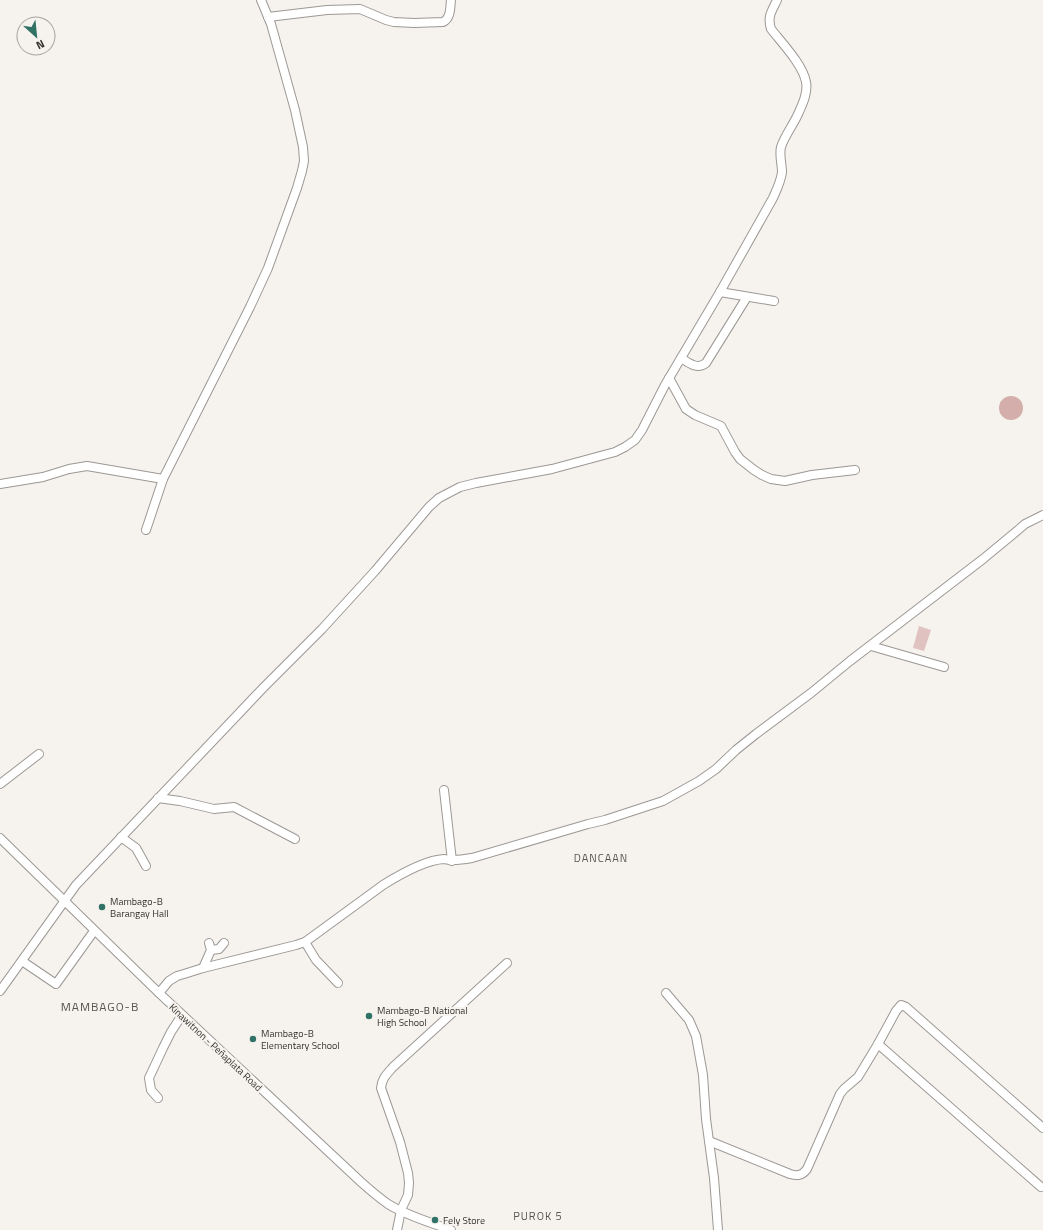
<svg xmlns="http://www.w3.org/2000/svg" width="1043" height="1230" font-family="'Titillium Web',sans-serif">
<style>
.green{fill:#e0c3c0}
.forest{fill:#d3aeaa}
.lines{fill:none;stroke-linecap:round;stroke-linejoin:round}
.minor-casing{stroke:#9c9894;stroke-width:10}
.minor{stroke:#fff;stroke-width:8}
.poi-dot{fill:#307366;stroke:#f6f2ee;stroke-width:1.5}
.labels{text-anchor:middle;stroke-width:4;stroke-linejoin:round;paint-order:stroke}
.poi-label{font-size:10px;fill:#343230;stroke:#f6f2ee;text-anchor:start}
.street-label{font-size:10px;fill:#343230;stroke:#f6f2ee}
.neighbourhood-label{font-size:11px;letter-spacing:1px;fill:#585551;stroke:#f6f2ee}
.quarter-label{font-size:12px;letter-spacing:1px;fill:#585551;stroke:#f6f2ee}
</style>
<rect width="100%" height="100%" fill="#f6f2ee"/>
<polygon class="green" points="919,626 931,630 924,651 913,648"/>
<circle class="forest" cx="1011" cy="408" r="12"/>
<g class="lines">
<defs>
<g id="minor">
<path d="M268,17L327,10L360,9L386,20L394,22L414,23L443,22C451,18 450,8 451,0"/>
<polyline points="720,292 774,301"/>
<path d="M681,358C689,363 697,370 706,363L747,297"/>
<polyline points="669,378 686,409 695,415 721,426 735,452 740,459 754,470 762,475 771,479 785,481 812,475 855,470"/>
<polyline points="0,484 43,477 69,469 87,466 163,479"/>
<polyline points="146,530 163,479 250,307 268,268 297,188 302,171 304,161 303,147 295,110 271,24 261,0"/>
<polyline points="871,646 944,667"/>
<polyline points="0,784 39,754"/>
<polyline points="444,790 452,861"/>
<polyline points="158,798 180,801 214,809 234,807 295,839"/>
<polyline points="121,837 136,848 146,866"/>
<path d="M0,838L159,993L361,1182C370,1190 378,1197 388,1204C407,1216 430,1222 451,1230"/>
<polyline points="305,942 316,960 338,983"/>
<polyline points="211,950 219,949 224,943"/>
<polyline points="22,961 56,984 94,931"/>
<polyline points="203,968 211,950 209,943"/>
<path d="M0,991L76,885L263,688L322,629L375,571L429,507L439,498L460,487L476,483L552,469L615,452L625,447L635,440L642,430L665,385L720,292L773,198C777,189 781,181 782,172C782,164 779,155 781,147C785,135 794,124 799,112C803,103 808,92 806,82C803,65 782,43 771,29C767,16 772,11 777,0"/>
<path d="M159,993L169,981L177,976L184,974L203,968L296,945L305,942L383,885C399,875 425,860 444,859C447,859 450,861 453,860C459,860 466,859 472,858L588,824L605,820L663,801L699,781L716,769L736,750L756,734L811,693L850,661L983,559L1018,530L1025,524L1043,515"/>
<polyline points="666,993 689,1020 696,1036 703,1075 706,1119 714,1178 718,1230"/>
<polyline points="878,1044 1041,1187"/>
<polyline points="158,1098 151,1090 149,1078 163,1048 171,1032 182,1015"/>
<path d="M709,1141L790,1174C797,1176 802,1176 807,1169L840,1094L844,1089L858,1077L878,1044L896,1011L901,1005L906,1007L1043,1128"/>
<path d="M397,1230L401,1210L408,1195L409,1183L408,1173L400,1142L381,1088C382,1078 387,1074 393,1067L507,963"/>
</g>
</defs>
<use href="#minor" class="minor-casing"/>
<use href="#minor" class="minor"/>
</g>
<g class="poi-dot">
<circle cx="102" cy="907" r="4"/>
<circle cx="369" cy="1016" r="4"/>
<circle cx="253" cy="1039" r="4"/>
<circle cx="435" cy="1220" r="4"/>
</g>
<g class="labels">
<g class="poi-label">
<text x="110" y="905">Mambago-B<tspan x="110" dy="12">Barangay Hall</tspan></text>
<text x="377" y="1014">Mambago-B National<tspan x="377" dy="12">High School</tspan></text>
<text x="261" y="1037">Mambago-B<tspan x="261" dy="12">Elementary School</tspan></text>
<text x="443" y="1224">Fely Store</text>
</g>
<g class="street-label">
<text transform="translate(216 1047) rotate(43)" y="4">Kinawitnon - Peñaplata Road</text>
</g>
<g class="neighbourhood-label">
<text x="601" y="862">DANCAAN</text>
<text x="538" y="1220">PUROK 5</text>
</g>
<g class="quarter-label">
<text x="100" y="1011">MAMBAGO-B</text>
</g>
</g>
<g transform="translate(36 36) rotate(153)"><circle r="19" fill="#f6f2ee" stroke="#a8a5a2"/>
<path d="M0-3L7 15L0 10L-7 15Z" fill="#307366"/>
<text y="-6" font-size="11" font-weight="bold" text-anchor="middle" fill="#343230">N</text>
</g>
</svg>
